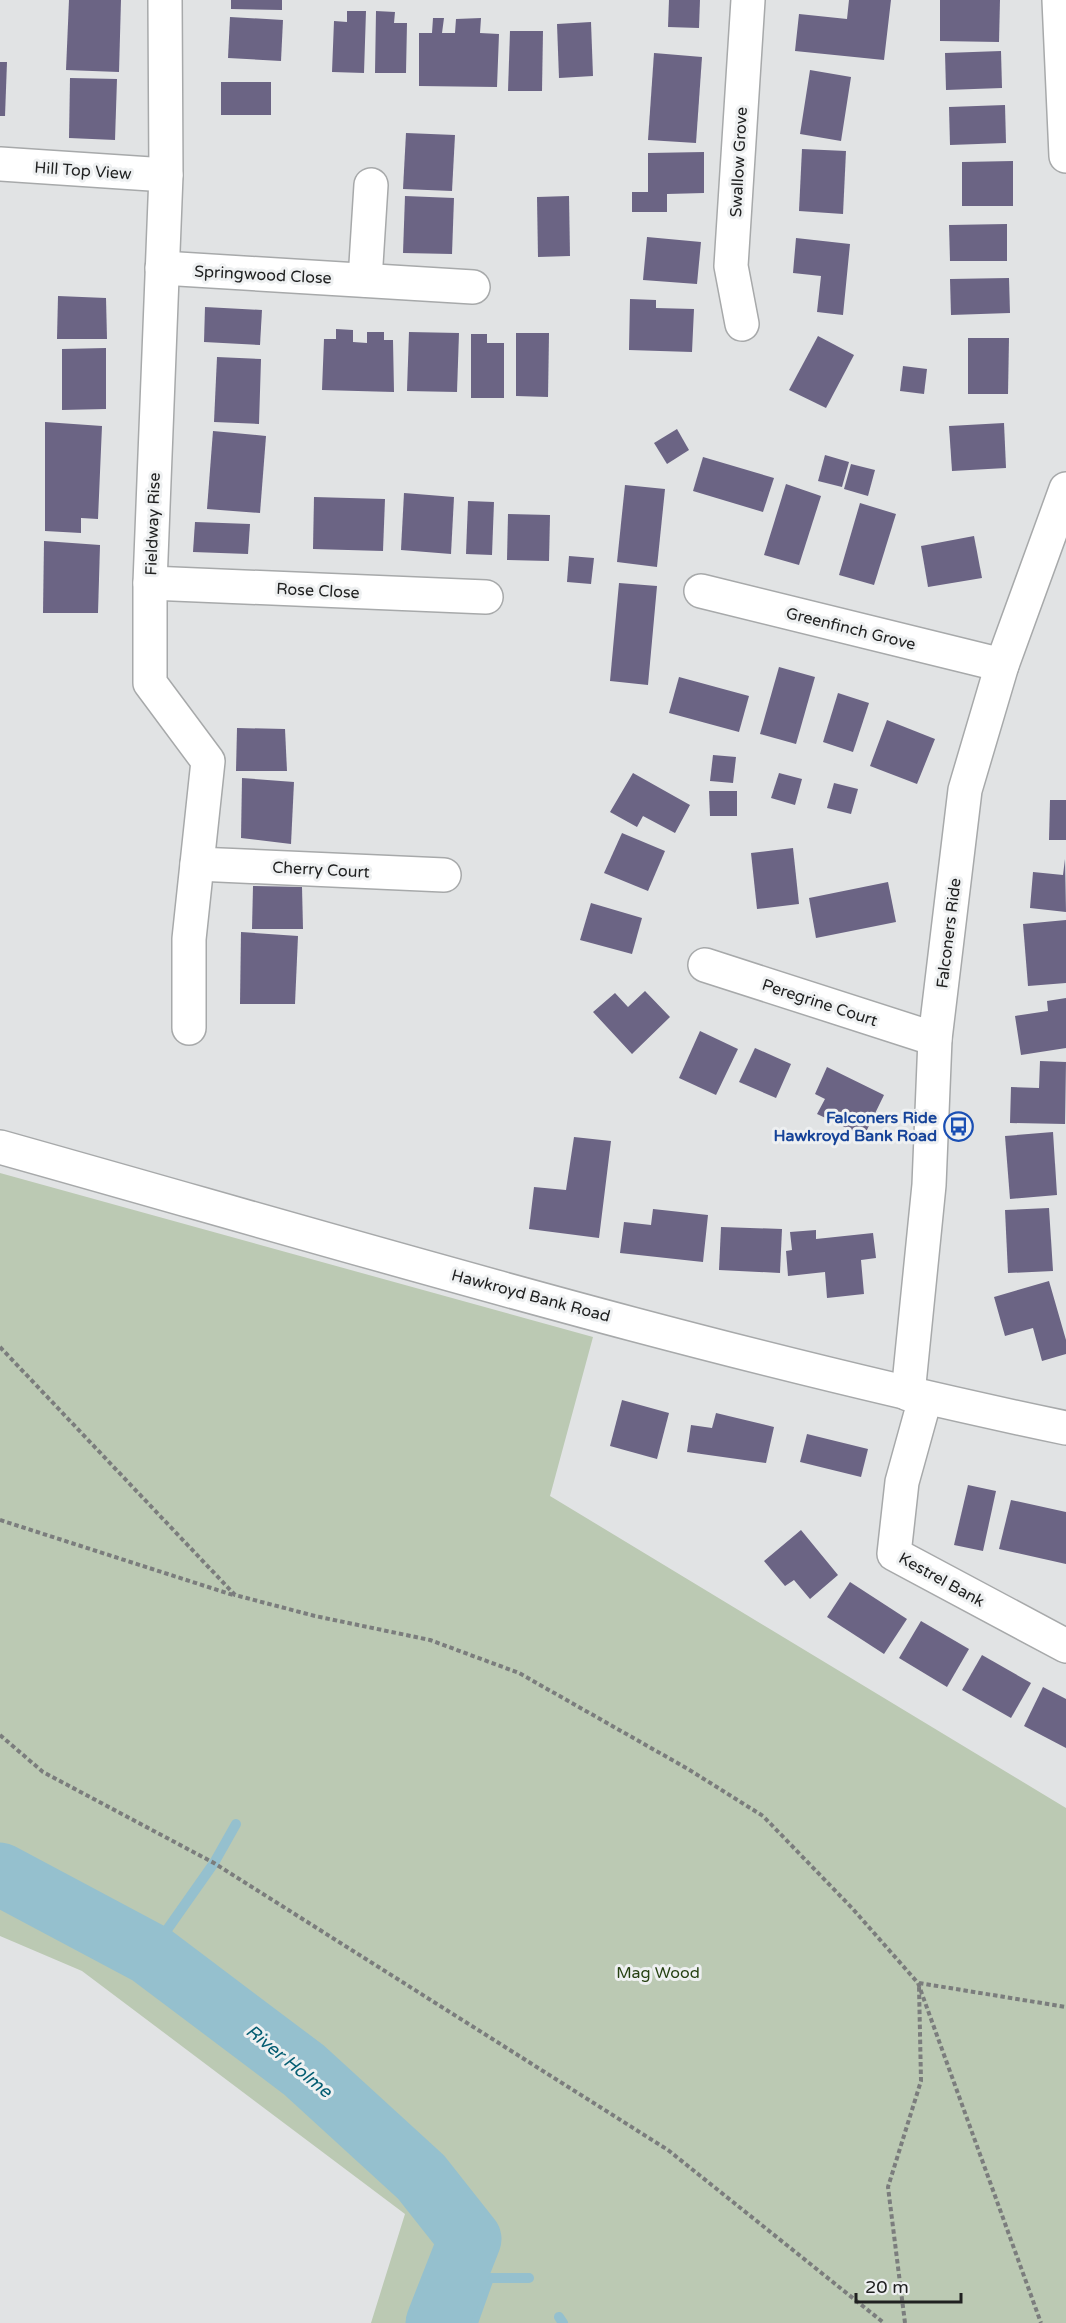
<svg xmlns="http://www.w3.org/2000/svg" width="1066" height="2323" font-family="'Varela Round',sans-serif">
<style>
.green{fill:#bbc9b3}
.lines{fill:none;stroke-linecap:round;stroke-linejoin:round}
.stream{stroke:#95c0ce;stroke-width:10}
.river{stroke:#95c0ce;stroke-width:63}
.building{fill:#6b6484}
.minor-casing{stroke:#a7a9aa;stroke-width:36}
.path{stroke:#7b7d7d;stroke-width:4;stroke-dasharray:4.5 3;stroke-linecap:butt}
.minor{stroke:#fff;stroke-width:33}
.labels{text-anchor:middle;stroke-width:6;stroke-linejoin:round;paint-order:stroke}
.street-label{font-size:16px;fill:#202121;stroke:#eef0f1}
.transit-label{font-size:16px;font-weight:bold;fill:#164399;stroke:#eef0f1;text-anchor:end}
.park-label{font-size:16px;fill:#264112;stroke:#eef0f1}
.water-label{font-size:18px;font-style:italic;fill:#055d72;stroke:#eef0f1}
</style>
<rect width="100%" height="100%" fill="#e1e3e4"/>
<polygon class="green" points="0,1173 593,1337 550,1496 1066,1808 1066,2323 371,2323 405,2214 82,1971 0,1936"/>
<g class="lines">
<g class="stream">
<polyline points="150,1954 214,1863 236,1824"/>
<polyline points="559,2317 563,2323"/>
<polyline points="473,2323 489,2278 529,2278"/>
</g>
<polyline class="river" points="0,1874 150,1954 304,2070 421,2177 470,2239 437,2323"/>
</g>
<g class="building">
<polygon points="69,0 121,0 119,72 66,70"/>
<polygon points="231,0 282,0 282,10 231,9"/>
<polygon points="669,0 700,0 699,28 668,27"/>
<polygon points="849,0 891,0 884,60 795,51 799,14 847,19"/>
<polygon points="940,0 1000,0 999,42 940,41"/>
<polygon points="347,11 366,11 364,73 332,72 334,21 347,22"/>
<polygon points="376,11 395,12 394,23 407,23 406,73 375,73"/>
<polygon points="230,17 283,20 281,61 228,58"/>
<polygon points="433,18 444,18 442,33 455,33 456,19 481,18 480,33 499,34 497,87 419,86 419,33 432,33"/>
<polygon points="591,22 593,76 559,78 557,24"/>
<polygon points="510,31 543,31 542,91 508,91"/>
<polygon points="1001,51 1002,88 946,90 945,53"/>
<polygon points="654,53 702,57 696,143 648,140"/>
<polygon points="0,62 7,62 5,116 0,116"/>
<polygon points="810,70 851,77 841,141 800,134"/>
<polygon points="70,78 117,79 115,140 69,138"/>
<rect x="221" y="82" width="50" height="33"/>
<polygon points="1005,105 1006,143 950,145 949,107"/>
<polygon points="406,133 455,135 452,191 403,189"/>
<polygon points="802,149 846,151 843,214 799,211"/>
<polygon points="704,152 704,193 667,194 667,212 632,212 632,192 648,192 648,153"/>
<polygon points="1013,161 1013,206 962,206 962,162"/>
<polygon points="405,196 454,198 452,254 403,253"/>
<polygon points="569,196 570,256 538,257 537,197"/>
<polygon points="1007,224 1007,261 950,261 949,225"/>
<polygon points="647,237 701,242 697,284 643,280"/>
<polygon points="796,238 850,244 843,315 817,312 821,276 793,273"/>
<polygon points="1009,278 1010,313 951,315 950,279"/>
<polygon points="58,296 106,298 107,339 57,339"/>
<polygon points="630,299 656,300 656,308 694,309 692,352 629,350"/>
<polygon points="205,307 262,310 260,345 204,342"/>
<polygon points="336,329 353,330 353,342 367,343 367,332 384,332 384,340 393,340 394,392 322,390 324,339 336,339"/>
<polygon points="409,332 459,333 457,392 407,391"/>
<polygon points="516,333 549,333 548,397 516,396"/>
<polygon points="471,334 487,334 487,343 504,343 504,398 471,398"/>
<polygon points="818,336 854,355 826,408 789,390"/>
<polygon points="968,338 1009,338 1008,394 968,394"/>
<polygon points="106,348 106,409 62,410 62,349"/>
<polygon points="217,357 261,359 259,424 214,422"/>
<polygon points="903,366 927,369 924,394 900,391"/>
<polygon points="45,422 102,426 98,519 81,518 81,533 45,531"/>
<polygon points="1004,423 1006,468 952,471 949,426"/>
<polygon points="677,429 689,450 667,464 654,443"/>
<polygon points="213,431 266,436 260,513 207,509"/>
<polygon points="825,455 849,462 842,487 818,481"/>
<polygon points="703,457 774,478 763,512 693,491"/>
<polygon points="851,464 875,470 868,496 844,489"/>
<polygon points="786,484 821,496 799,565 764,555"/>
<polygon points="625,485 665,489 657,567 617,562"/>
<polygon points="404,493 454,497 451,554 401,550"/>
<polygon points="314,497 385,499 383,551 313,549"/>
<polygon points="468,501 494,502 492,555 466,554"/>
<polygon points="860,503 896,514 874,585 839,575"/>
<polygon points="508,514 550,515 549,561 507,560"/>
<polygon points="195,522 250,524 248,554 193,552"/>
<polygon points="974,536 982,578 928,587 921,546"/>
<polygon points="44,541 100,545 98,613 43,613"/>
<polygon points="569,556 594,558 591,584 567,582"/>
<polygon points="619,583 657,586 648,685 610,681"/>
<polygon points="779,667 815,677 796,744 760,734"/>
<polygon points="679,677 749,696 739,732 669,713"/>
<polygon points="838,693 869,703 853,752 823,742"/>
<polygon points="887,720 935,739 917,784 870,766"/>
<polygon points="237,728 285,729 287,771 236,771"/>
<polygon points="713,755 736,757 733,783 710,781"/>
<polygon points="633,773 690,805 675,833 643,816 637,827 610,812"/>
<polygon points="779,773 802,779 795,805 771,798"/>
<polygon points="242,778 294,782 291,844 241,838"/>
<polygon points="834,783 858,789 851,814 827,808"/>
<polygon points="709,791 737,791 737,816 710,816"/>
<polygon points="1050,800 1066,800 1066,840 1049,840"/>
<polygon points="622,833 665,851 648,891 604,873"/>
<polygon points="793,848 799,904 757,909 751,853"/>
<polygon points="1065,859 1066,912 1030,908 1033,872 1063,875"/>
<polygon points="888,882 896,922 816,938 809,898"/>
<polygon points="253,886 302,887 303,929 252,929"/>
<polygon points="591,903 642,918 632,954 580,940"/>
<polygon points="1066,920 1066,983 1028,986 1023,924"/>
<polygon points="241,932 298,936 295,1004 240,1004"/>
<polygon points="645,991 670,1017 632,1054 593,1012 615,993 628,1007"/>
<polygon points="1066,998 1066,1048 1021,1055 1015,1016 1048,1011 1047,1001"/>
<polygon points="700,1031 738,1049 716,1095 679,1078"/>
<polygon points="755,1048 791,1064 776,1098 739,1082"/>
<polygon points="1040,1061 1066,1062 1065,1124 1010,1123 1011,1087 1039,1088"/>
<polygon points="827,1067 884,1095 864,1136 817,1114 825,1099 815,1094"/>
<polygon points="1053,1132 1057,1195 1010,1199 1005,1136"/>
<polygon points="574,1137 611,1141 599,1238 529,1229 534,1187 566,1190"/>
<polygon points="1049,1208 1053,1271 1008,1273 1005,1210"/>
<polygon points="653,1209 708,1215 703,1262 620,1253 624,1222 651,1225"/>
<polygon points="721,1227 782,1229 780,1273 719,1270"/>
<polygon points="816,1230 816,1239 873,1233 876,1258 861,1260 864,1294 827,1298 825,1272 788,1276 786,1251 792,1250 790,1232"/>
<polygon points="1049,1281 1066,1340 1066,1354 1042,1361 1033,1328 1005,1336 994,1297"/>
<polygon points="622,1400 669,1413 657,1459 610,1446"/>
<polygon points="716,1413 774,1427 766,1463 687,1452 691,1425 712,1428"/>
<polygon points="807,1434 868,1449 861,1477 800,1462"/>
<polygon points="968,1485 996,1491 983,1551 954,1545"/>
<polygon points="1011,1500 1066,1512 1066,1564 999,1549"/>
<polygon points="801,1530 838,1575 810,1599 794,1580 785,1586 764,1561"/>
<polygon points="850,1582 907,1619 884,1654 827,1617"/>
<polygon points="921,1621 969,1649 947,1687 899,1658"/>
<polygon points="982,1655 1031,1683 1011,1718 962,1690"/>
<polygon points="1043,1687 1066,1699 1066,1748 1024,1726"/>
</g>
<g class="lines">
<defs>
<g id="minor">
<polyline points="165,0 166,175 150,583 150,683 208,761 189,939 189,1028"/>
<polyline points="1059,0 1066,156"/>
<polyline points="0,164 166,175"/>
<polyline points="162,268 473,287"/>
<polyline points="365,280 371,185"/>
<polyline points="742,324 731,266 748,0"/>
<polyline points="150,583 486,597"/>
<polyline points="701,591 1002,665"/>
<polyline points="197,864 444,875"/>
<polyline points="705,965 935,1039"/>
<path d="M0,1147C353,1246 706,1353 1066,1428"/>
<polyline points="908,1394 929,1185 935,1039 965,790 1002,665 1066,489"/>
<polyline points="925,1399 902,1482 894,1554 1066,1646"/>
</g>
</defs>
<use href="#minor" class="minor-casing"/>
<g class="path">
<polyline points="0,1347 235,1595 315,1616 430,1640 519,1673 688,1769 763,1816 852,1908 918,1983 1041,2323"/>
<polyline points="0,1520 233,1595"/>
<polyline points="0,1735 43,1772 214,1863 668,2150 884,2323"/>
<polyline points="919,1983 1066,2007"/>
<polyline points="905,2323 888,2187 921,2081 919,1986"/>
</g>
<use href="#minor" class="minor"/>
</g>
<defs>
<symbol id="bus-ring" viewBox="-11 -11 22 22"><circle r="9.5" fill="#eef0f1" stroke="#1a4fb4" stroke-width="1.5"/><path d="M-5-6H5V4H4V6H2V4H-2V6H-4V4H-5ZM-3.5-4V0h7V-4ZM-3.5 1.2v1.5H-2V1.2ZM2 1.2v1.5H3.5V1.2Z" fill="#1a4fb4"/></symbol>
</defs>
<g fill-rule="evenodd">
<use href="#bus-ring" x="942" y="1110" width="33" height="33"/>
</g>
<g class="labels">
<g class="street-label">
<text transform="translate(738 162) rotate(-87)" y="6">Swallow Grove</text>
<text transform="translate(83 170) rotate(4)" y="6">Hill Top View</text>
<text transform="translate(263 274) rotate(3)" y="6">Springwood Close</text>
<text transform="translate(152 524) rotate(-88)" y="6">Fieldway Rise</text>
<text transform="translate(318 590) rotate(3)" y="6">Rose Close</text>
<text transform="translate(851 628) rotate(14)" y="6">Greenfinch Grove</text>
<text transform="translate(321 869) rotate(3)" y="6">Cherry Court</text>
<text transform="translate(948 933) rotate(-83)" y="6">Falconers Ride</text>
<text transform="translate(820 1002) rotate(18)" y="6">Peregrine Court</text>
<text transform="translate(531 1295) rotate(15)" y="6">Hawkroyd Bank Road</text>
<text transform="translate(942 1579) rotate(29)" y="6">Kestrel Bank</text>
</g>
<g class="transit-label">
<text x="937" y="1123">Falconers Ride<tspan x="937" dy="18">Hawkroyd Bank Road</tspan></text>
</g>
<g class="park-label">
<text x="658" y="1978">Mag Wood</text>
</g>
<g class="water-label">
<text transform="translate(289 2061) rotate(39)" y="6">River Holme</text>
</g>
</g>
<path d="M856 2293v9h105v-9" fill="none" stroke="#202121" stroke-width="3"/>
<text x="865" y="2293" font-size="18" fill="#202121" stroke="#eef0f1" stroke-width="4.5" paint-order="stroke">20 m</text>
</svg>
